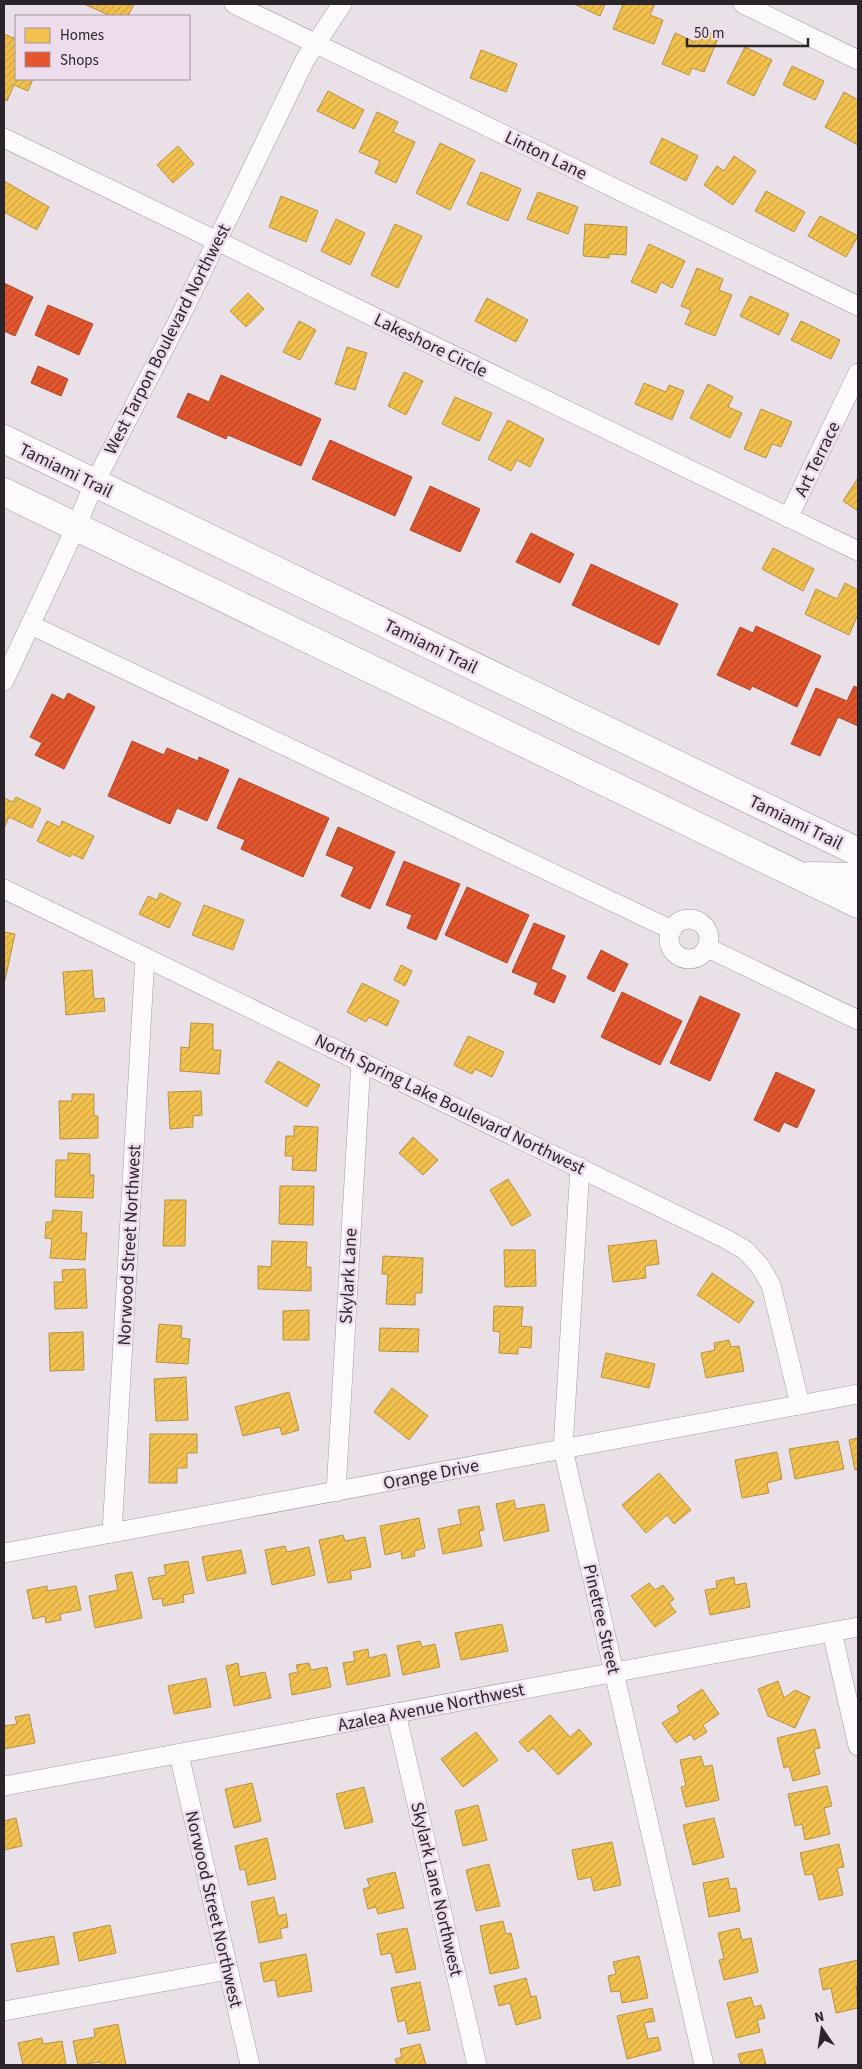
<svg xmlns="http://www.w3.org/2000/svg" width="862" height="2069" font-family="'Source Sans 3',sans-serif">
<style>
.homes{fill:url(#homes-hatch);stroke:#b69244}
.shops{fill:url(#shops-hatch);stroke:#ac482d}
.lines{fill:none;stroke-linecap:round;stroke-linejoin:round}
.minor-casing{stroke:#a39ca2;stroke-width:20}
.primary-casing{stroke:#a39ca2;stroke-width:29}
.minor{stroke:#fcfafc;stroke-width:19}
.primary{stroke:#fcfafc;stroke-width:28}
.labels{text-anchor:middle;stroke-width:5;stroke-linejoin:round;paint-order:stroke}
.street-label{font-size:18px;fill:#2b252b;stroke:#edddec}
</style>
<defs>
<pattern id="homes-hatch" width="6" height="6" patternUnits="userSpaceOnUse" patternTransform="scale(1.25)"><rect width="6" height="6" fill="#f2c14e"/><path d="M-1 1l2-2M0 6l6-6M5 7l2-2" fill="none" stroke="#d0a644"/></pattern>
<pattern id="shops-hatch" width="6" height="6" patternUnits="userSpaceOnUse" patternTransform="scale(1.25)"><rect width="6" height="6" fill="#e4572e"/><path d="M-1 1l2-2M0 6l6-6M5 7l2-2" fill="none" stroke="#b94827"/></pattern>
</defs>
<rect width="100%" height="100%" fill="#eae0e8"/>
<g class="homes">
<polygon points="84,4 134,4 128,16 111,16"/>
<polygon points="574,4 605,4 600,16"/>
<polygon points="623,4 655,4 650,15 663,20 654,44 613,29"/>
<polygon points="701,29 719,36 704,72 692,68 689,75 662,64 675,33 695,42"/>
<polygon points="4,34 16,39 16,79 33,79 28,91 14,85 7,101 4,99"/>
<polygon points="745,47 772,60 754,96 727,83"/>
<polygon points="481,50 517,64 506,92 470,78"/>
<polygon points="792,66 824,81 815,100 783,85"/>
<polygon points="328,91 364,110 354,129 317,111"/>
<polygon points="844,92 858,100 858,145 825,127"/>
<polygon points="377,112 398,122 393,132 415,142 396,183 375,173 380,161 359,152"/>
<polygon points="662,138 698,156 686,181 650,163"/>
<polygon points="440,143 475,160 450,210 416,193"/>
<polygon points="178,146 194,164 173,183 157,165"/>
<polygon points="734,156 756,171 733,205 704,185 717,166 724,171"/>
<polygon points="481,172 521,189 508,221 467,204"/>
<polygon points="4,181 49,207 37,230 4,212"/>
<polygon points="766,191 805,212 794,232 755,211"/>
<polygon points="538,192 578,207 568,234 527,219"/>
<polygon points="281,196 318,211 306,242 269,227"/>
<polygon points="820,216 858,236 846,257 808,236"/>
<polygon points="336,219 365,233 350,265 321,251"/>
<polygon points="395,224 422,236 398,288 371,275"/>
<polygon points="585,224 627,227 626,255 610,254 609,258 583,256"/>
<polygon points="649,244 685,261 672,288 661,282 656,293 631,282"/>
<polygon points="697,268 723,279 719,290 732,295 715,336 685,324 691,310 681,306"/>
<polygon points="248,293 264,309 246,327 230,311"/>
<polygon points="750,296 789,314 779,335 740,316"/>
<polygon points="487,298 528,320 516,342 475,321"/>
<polygon points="299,321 316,330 300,360 283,352"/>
<polygon points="801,321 840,340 831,359 791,340"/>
<polygon points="347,347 367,353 355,390 335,384"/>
<polygon points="404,372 423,381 406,415 388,406"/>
<polygon points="644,383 666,392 669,385 684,391 672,420 635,404"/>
<polygon points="708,384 733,397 728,407 742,413 730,438 690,418"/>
<polygon points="455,397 492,413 479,441 442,424"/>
<polygon points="761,409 792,422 781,447 772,444 766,458 744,449"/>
<polygon points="508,420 544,439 530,467 517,460 511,471 488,459"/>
<polygon points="858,478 858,511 843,501"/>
<polygon points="773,548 814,569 803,591 762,569"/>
<polygon points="845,583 858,590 858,614 849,635 805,614 816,589 837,599"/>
<polygon points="16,797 41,809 32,828 9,817 4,828 4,798 13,802"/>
<polygon points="47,821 60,827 62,821 94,836 83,859 72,854 70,857 37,841"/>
<polygon points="160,893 181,903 169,928 139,914 148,896 157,900"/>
<polygon points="204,905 244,920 233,950 192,935"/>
<polygon points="4,932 15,934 5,980 4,980"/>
<polygon points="401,965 412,971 405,986 394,980"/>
<polygon points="92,970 94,999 104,998 105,1011 66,1015 63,972"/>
<polygon points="362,983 399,1001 387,1026 369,1017 366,1022 347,1012"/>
<polygon points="191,1023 213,1024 213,1050 221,1050 219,1074 180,1071 181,1047 189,1048"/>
<polygon points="468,1036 504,1052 492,1077 475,1069 472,1074 454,1065"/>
<polygon points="278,1061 320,1085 307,1107 265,1082"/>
<polygon points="201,1091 202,1115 193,1116 193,1127 170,1129 168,1092"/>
<polygon points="72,1094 94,1094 94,1116 98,1116 98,1138 60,1139 59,1101 72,1101"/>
<polygon points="294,1126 318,1127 316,1171 292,1170 293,1156 285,1156 286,1136 294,1136"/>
<polygon points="413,1137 438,1160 423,1175 399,1153"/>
<polygon points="68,1153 90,1154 90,1175 94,1175 93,1198 55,1197 56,1160 68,1160"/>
<polygon points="508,1179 531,1215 512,1226 490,1190"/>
<polygon points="280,1186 314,1186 313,1225 279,1224"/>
<polygon points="165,1200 186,1200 185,1246 163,1246"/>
<polygon points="53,1210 82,1212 81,1233 87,1233 85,1260 50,1258 52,1239 45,1238 46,1222 52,1222"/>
<polygon points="656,1240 659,1264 645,1266 646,1278 613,1282 608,1246"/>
<polygon points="272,1241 307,1242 306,1267 311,1267 311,1291 258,1289 258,1266 271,1267"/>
<polygon points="504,1250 535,1250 536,1286 505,1287"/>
<polygon points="383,1256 423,1258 422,1293 415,1293 415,1305 386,1304 388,1274 382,1274"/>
<polygon points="85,1269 87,1308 55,1309 54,1282 63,1282 62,1270"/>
<polygon points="712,1273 754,1302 739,1323 697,1295"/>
<polygon points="494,1306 523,1307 521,1326 532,1327 531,1348 518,1347 518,1354 499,1353 500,1332 493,1331"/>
<polygon points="309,1310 309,1340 283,1340 283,1311"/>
<polygon points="159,1324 182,1326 181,1338 190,1339 188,1364 156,1362"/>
<polygon points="380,1328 419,1329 418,1352 379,1351"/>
<polygon points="83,1332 84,1370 50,1371 49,1333"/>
<polygon points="729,1340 731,1347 739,1346 744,1371 706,1378 701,1353 715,1350 714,1343"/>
<polygon points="606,1353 655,1364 649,1388 601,1377"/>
<polygon points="186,1377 188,1420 156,1421 154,1379"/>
<polygon points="392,1388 428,1416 409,1440 374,1412"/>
<polygon points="289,1392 299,1430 282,1435 280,1427 243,1436 235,1407"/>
<polygon points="150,1434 197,1434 197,1453 187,1453 187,1468 177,1468 177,1483 149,1483"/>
<polygon points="858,1438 858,1469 855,1470 849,1440"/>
<polygon points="838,1441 844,1469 795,1479 789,1449"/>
<polygon points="777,1452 782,1479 767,1483 769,1493 742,1498 735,1460"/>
<polygon points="659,1473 691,1510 674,1524 667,1515 646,1533 622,1505"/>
<polygon points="514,1500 516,1509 544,1504 549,1531 504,1541 496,1504"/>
<polygon points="479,1506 484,1530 479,1531 482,1546 443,1554 438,1529 461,1524 458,1510"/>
<polygon points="419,1518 425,1548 414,1551 415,1556 402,1559 401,1551 385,1555 380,1526"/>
<polygon points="343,1535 345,1541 365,1537 371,1567 350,1571 352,1579 328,1583 319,1540"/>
<polygon points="285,1546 287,1552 309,1547 315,1575 272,1585 265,1550"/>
<polygon points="241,1550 246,1573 207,1581 202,1557"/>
<polygon points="188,1561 194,1593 183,1595 184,1602 163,1606 162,1598 153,1600 148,1578 166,1575 164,1565"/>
<polygon points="132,1572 142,1618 95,1628 89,1596 118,1590 115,1575"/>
<polygon points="734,1577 735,1585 746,1583 750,1607 710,1615 705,1590 717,1588 716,1581"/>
<polygon points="649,1583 655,1590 663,1585 674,1599 669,1603 676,1612 655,1627 631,1596"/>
<polygon points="47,1586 47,1591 76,1586 81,1610 60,1614 61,1620 46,1623 45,1616 33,1619 27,1590"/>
<polygon points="502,1624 508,1651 461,1660 455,1633"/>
<polygon points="420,1641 422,1647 435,1644 440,1667 403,1675 397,1646"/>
<polygon points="368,1649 369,1658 386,1654 390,1676 347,1685 343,1663 355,1661 353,1652"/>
<polygon points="238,1663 240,1677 265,1672 271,1698 234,1706 226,1666"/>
<polygon points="309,1663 311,1670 327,1667 331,1687 292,1695 289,1674 298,1672 296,1665"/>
<polygon points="206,1678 211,1707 174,1714 168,1686"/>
<polygon points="778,1681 784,1698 795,1690 810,1697 795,1728 768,1716 758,1689"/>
<polygon points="702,1689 719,1714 703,1725 707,1732 694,1740 691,1734 676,1743 662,1723 680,1712 677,1706"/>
<polygon points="29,1714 35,1743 4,1749 4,1726 17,1724 15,1717"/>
<polygon points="550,1715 570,1737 579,1729 592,1744 558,1775 533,1748 528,1752 519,1742"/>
<polygon points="815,1729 820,1748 814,1749 820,1774 793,1781 789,1766 784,1768 777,1738"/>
<polygon points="476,1732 498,1760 463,1787 441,1759"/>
<polygon points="701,1756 704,1767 712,1765 719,1800 686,1807 681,1787 686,1786 680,1760"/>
<polygon points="252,1783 261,1821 234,1828 225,1789"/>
<polygon points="827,1786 832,1806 824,1808 830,1834 805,1840 802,1824 795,1826 788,1794"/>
<polygon points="364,1787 373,1822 345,1829 336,1794"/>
<polygon points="478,1805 487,1840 463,1846 455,1811"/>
<polygon points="16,1818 22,1846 4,1850 4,1821"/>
<polygon points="714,1818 724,1857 693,1865 683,1825"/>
<polygon points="267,1838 276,1879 248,1885 245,1869 240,1870 235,1846"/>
<polygon points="612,1842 621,1885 594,1891 591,1877 578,1880 572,1850"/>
<polygon points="839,1844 844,1867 837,1868 843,1895 819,1900 813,1874 805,1875 800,1853"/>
<polygon points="489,1864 500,1906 476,1911 466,1870"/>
<polygon points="395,1872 404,1908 378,1914 376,1907 368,1909 363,1889 370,1887 367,1879"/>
<polygon points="728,1878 730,1889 736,1888 740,1911 709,1917 703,1883"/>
<polygon points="274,1897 278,1916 286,1914 288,1927 280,1929 282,1938 259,1943 251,1902"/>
<polygon points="503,1921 506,1934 511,1933 519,1968 490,1974 480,1926"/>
<polygon points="110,1925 116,1953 79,1961 73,1933"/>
<polygon points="407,1928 416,1969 396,1973 391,1953 381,1955 377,1934"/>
<polygon points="739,1928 742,1940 751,1938 758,1972 724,1980 719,1960 724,1959 718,1933"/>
<polygon points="54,1936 59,1964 17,1972 11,1944"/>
<polygon points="306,1954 312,1991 278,1997 275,1980 264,1982 260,1963"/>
<polygon points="639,1956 648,1998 622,2003 620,1991 611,1992 608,1976 616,1974 613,1962"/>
<polygon points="858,1960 858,1981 856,1982 858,2008 836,2013 831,1988 823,1990 819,1969"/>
<polygon points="526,1978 531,1997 536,1996 541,2018 516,2025 510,2003 499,2006 494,1986"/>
<polygon points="420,1982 430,2030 408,2034 405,2020 398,2022 391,1988"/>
<polygon points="751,1997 754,2007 761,2005 765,2018 757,2020 760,2032 736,2038 727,2003"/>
<polygon points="652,2008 655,2021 644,2023 648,2039 658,2037 661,2050 627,2059 617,2016"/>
<polygon points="118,2024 126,2065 101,2065 100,2062 78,2065 73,2041 95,2037 94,2029"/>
<polygon points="42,2038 43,2044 62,2041 66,2065 23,2065 18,2043"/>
<polygon points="420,2044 426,2065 397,2065 395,2059 402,2057 400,2049"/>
<polygon points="762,2049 766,2065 741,2065 738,2054"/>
</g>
<g class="shops">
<polygon points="4,283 33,297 15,336 4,331"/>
<polygon points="48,305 93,324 79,355 35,335"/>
<polygon points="38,366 68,379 61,396 31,383"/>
<polygon points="221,375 321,419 301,466 228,435 226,439 177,417 188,393 209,402"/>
<polygon points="330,440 412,477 395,516 312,479"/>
<polygon points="430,486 480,509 460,552 410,530"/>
<polygon points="531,533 574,554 560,583 516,562"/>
<polygon points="591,564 678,604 659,645 572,605"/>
<polygon points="756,626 821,656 797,707 752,686 750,690 717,675 740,627 753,633"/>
<polygon points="854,686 858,688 858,726 838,717 820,756 791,744 816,688 847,701"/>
<polygon points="68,693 95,707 64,769 35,755 42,743 30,737 52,694 64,700"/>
<polygon points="132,741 164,755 167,748 198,761 199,757 229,770 207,821 177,808 170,824 108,796"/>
<polygon points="239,778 329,818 303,877 241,849 245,840 217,828"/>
<polygon points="338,827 395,852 370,909 341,896 354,867 326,855"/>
<polygon points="404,861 460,884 436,940 407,928 412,915 386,905"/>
<polygon points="467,887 529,915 507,963 445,935"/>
<polygon points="534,923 565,936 551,969 566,976 554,1003 534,994 538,983 512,972"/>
<polygon points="601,950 628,964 614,992 587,978"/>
<polygon points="622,992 682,1021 660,1065 601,1037"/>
<polygon points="700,996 740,1014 710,1081 670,1063"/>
<polygon points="776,1072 815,1090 797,1128 784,1122 779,1132 754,1120"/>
</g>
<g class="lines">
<defs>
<g id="minor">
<polyline points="234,4 858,306"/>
<polyline points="743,4 858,60"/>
<polyline points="4,138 858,551"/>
<polyline points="788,518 858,373"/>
<polyline points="31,625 672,930"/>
<polyline points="4,681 76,527 94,484 177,323 305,60 342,4"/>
<polyline points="4,889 726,1239 745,1250 760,1266 771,1285 800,1405"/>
<circle cx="689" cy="939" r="20"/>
<polyline points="708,948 858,1020"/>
<polyline points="580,1167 563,1449 704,2065"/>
<polyline points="336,1492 361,1061"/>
<polyline points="112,1533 145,957"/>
<polyline points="4,1553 858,1394"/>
<polyline points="832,1632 858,1746"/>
<polyline points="396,1713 477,2065"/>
<polyline points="179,1754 250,2065"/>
<polyline points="4,1786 858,1627"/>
<polyline points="4,2011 228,1970"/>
</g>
<g id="primary">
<polyline points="4,439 858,852"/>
<polyline points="4,492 858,904"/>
<polyline points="809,876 858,877"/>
</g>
</defs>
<use href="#minor" class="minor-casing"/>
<use href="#primary" class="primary-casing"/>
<use href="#minor" class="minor"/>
<use href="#primary" class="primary"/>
</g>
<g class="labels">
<g class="street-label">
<text transform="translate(546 155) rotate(26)" y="6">Linton Lane</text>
<text transform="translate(167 339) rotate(-63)" y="6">West Tarpon Boulevard Northwest</text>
<text transform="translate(431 345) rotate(26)" y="6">Lakeshore Circle</text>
<text transform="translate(817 459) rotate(-64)" y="6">Art Terrace</text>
<text transform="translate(66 470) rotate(26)" y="6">Tamiami Trail</text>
<text transform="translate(431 646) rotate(26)" y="6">Tamiami Trail</text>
<text transform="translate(796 822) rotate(26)" y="6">Tamiami Trail</text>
<text transform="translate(450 1104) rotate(26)" y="6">North Spring Lake Boulevard Northwest</text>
<text transform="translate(129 1245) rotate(-87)" y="6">Norwood Street Northwest</text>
<text transform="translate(348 1276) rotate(-87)" y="6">Skylark Lane</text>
<text transform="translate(431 1474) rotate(-11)" y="6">Orange Drive</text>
<text transform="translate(602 1619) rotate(77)" y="6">Pinetree Street</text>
<text transform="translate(431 1707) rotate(-11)" y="6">Azalea Avenue Northwest</text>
<text transform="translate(437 1889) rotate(77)" y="6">Skylark Lane Northwest</text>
<text transform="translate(214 1909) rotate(77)" y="6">Norwood Street Northwest</text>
</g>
</g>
<rect width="862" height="2069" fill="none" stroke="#2b252b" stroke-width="10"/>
<rect x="15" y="15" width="175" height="65" fill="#edddec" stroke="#9f939f"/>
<rect x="25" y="28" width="25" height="15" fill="#f2c14e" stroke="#9f939f"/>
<text x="60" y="40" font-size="15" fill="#2b252b">Homes</text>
<rect x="25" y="52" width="25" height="15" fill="#e4572e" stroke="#9f939f"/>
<text x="60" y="65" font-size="15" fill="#2b252b">Shops</text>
<g transform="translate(822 2029) rotate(347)" stroke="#edddec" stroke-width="4" paint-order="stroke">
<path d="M0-4L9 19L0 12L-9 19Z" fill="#2b252b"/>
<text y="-8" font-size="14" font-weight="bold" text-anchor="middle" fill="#2b252b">N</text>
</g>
<path d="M687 38v8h121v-8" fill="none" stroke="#2b252b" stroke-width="2.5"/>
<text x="694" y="38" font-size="15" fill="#2b252b" stroke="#edddec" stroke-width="4" paint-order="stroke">50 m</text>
</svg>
